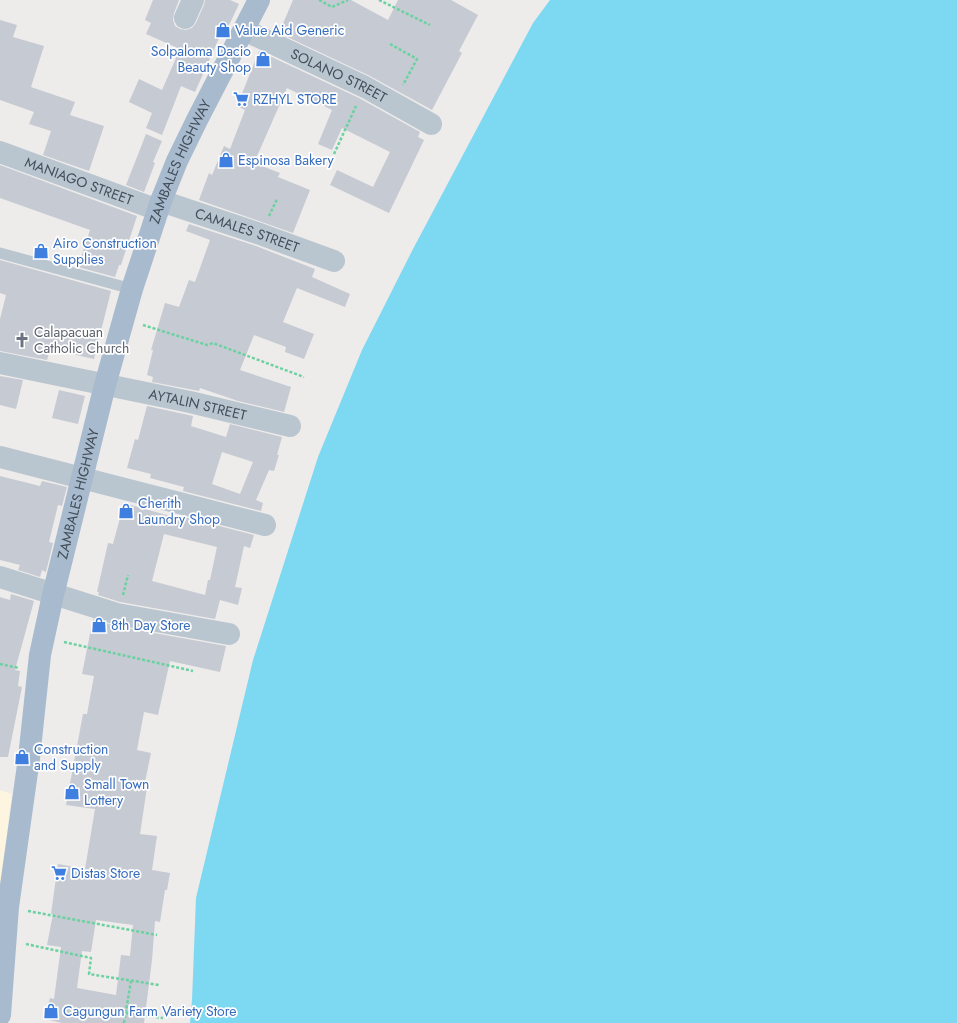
<svg xmlns="http://www.w3.org/2000/svg" width="957" height="1023" font-family="Jost,sans-serif">
<style>
.commercial{fill:#fdf5e0}
.water{fill:#7dd8f2}
.building{fill:#c6cad2;fill-rule:evenodd}
.lines{fill:none;stroke-linecap:round;stroke-linejoin:round}
.path{stroke:#6ad2a0;stroke-width:2.5;stroke-dasharray:3 2;stroke-linecap:butt}
.service{stroke:#bac6cf;stroke-width:11}
.minor{stroke:#bac6cf;stroke-width:22}
.primary{stroke:#a8bacd;stroke-width:22}
.labels{text-anchor:middle;stroke-width:3.5;stroke-linejoin:round;paint-order:stroke}
.shop-label{font-size:14px;fill:#366cbe;stroke:#fff;text-anchor:start}
.street-label{font-size:14px;fill:#424e5a;stroke:#fff}
.worship-label{font-size:14px;fill:#5b616d;stroke:#fff;text-anchor:start}
</style>
<rect width="100%" height="100%" fill="#eeebeb"/>
<polygon class="commercial" points="0,790 12,794 1,880 0,880"/>
<polygon class="water" points="550,0 957,0 957,1023 190,1023 192,1000 196,898 253,660 318,457 362,350 413,249 533,23"/>
<g class="building">
<polygon points="153,0 179,0 174,13 173,20 175,26 180,29 186,30 192,28 196,23 204,5 205,0 230,0 239,4 223,38 220,36 195,92 181,86 162,135 146,128 152,113 129,102 139,79 162,90 180,49 146,34 151,23 145,20"/>
<polygon points="293,0 351,0 388,20 398,0 451,0 478,15 459,51 462,53 432,110 370,76 279,33"/>
<polygon points="0,20 17,25 13,37 44,46 31,87 75,102 70,115 104,126 89,171 43,155 51,131 29,124 34,112 0,100"/>
<polygon points="259,51 359,98 420,132 418,137 424,140 389,213 330,185 337,170 373,187 390,152 342,128 332,150 318,144 332,110 287,88 254,163 280,173 278,177 310,190 293,233 199,200 209,173 212,175 224,146 230,149 245,110 237,106"/>
<polygon points="146,134 162,141 153,162 155,163 144,192 126,185"/>
<polygon points="0,165 137,216 121,265 119,265 115,277 78,267 90,230 0,198"/>
<polygon points="189,224 256,246 315,269 312,277 350,294 345,307 297,288 283,322 314,334 304,359 285,352 286,347 254,335 240,370 291,387 284,412 238,401 200,388 199,391 152,382 153,377 147,375 153,350 151,350 165,303 179,307 189,280 195,282 210,240 186,231"/>
<polygon points="0,260 111,291 94,359 50,349 47,360 0,351 0,319 6,295 0,293"/>
<polygon points="0,376 23,380 16,409 0,405"/>
<polygon points="59,390 85,396 78,424 52,418"/>
<path d="M147,406L193,416L191,426L226,437L230,424L282,437L277,455H279L274,471L269,470L256,500L263,503L261,511L183,491L184,487L150,478L151,474L127,468L135,439L138,440ZM222,452L253,462L240,494L212,484Z"/>
<polygon points="0,476 40,486 42,481 67,487 62,506 58,505 49,542 53,543 46,572 42,570 40,577 18,570 20,565 0,560"/>
<path d="M124,503L177,518V515L254,535L250,548L244,546L235,587L242,588L238,605L220,600L215,619L120,602L98,595L99,592H97L108,543L113,544ZM164,534L217,547L210,580H208L205,595L152,581Z"/>
<polygon points="11,594 34,601 15,670 20,671 18,686 22,687 8,757 0,757 0,597 10,600"/>
<path d="M93,619L115,626L226,646L220,672L170,661L158,715L144,712L137,750L151,753L144,787H147L140,834L157,836L152,870L170,873L167,890H165L160,922L155,921L152,960L144,1023H62L45,1019L50,998L54,999L61,947L47,945L53,914H51L58,864L85,869L95,809L66,805L83,714H87L94,676L82,674ZM96,920L133,925L130,956L121,955L116,995L77,988L82,951L91,952Z"/>
</g>
<g class="lines">
<g class="path">
<polyline points="319,0 332,7 348,0"/>
<polyline points="379,0 430,25"/>
<polyline points="390,44 417,59 403,85"/>
<polyline points="334,154 356,106"/>
<polyline points="269,216 277,199"/>
<polyline points="143,325 207,345 213,343 304,377"/>
<polyline points="123,595 128,575"/>
<polyline points="64,642 193,671"/>
<polyline points="0,664 19,668"/>
<polyline points="28,911 157,935"/>
<polyline points="26,944 91,958 89,974 159,985"/>
<polyline points="126,1013 163,1018"/>
<polyline points="124,1023 131,981"/>
</g>
<polyline class="service" points="0,253 132,289"/>
<g class="minor">
<polyline points="185,18 193,0"/>
<path id="s1" d="M244,30L365,87L431,124"/>
<path id="s2" d="M0,152L158,210"/>
<path id="s3" d="M161,201L260,234L334,261"/>
<path id="s4" d="M0,363L190,402L290,426"/>
<polyline points="0,457 265,525"/>
<polyline points="0,577 117,614 229,634"/>
</g>
<path class="primary" id="s5" d="M0,1015L8,907L29,758L40,655L53,595L105,385L132,289L161,201L177,161L197,120L259,0"/>
</g>
<defs>
<symbol id="shop-bare" viewBox="-9 -9 18 18"><path d="M-5-2.5h2.3a2.7 3.5 0 0 1 5.4 0H5L5.5 6h-11ZM-1.5-2.5h3a1.5 2.3 0 0 0-3 0Z" fill="#3f7fe0" stroke="#fff" stroke-width="2.5" paint-order="stroke"/></symbol>
<symbol id="supermarket-bare" viewBox="-9 -9 18 18"><path d="M-6-5.5h2.5l.6 2H6L4.5 2H-2.5L-4.4-4H-6ZM-1.5 3.2a1.3 1.3 0 1 0 .1 0ZM3 3.2a1.3 1.3 0 1 0 .1 0Z" fill="#3f7fe0" stroke="#fff" stroke-width="2.5" paint-order="stroke"/></symbol>
<symbol id="church-bare" viewBox="-9 -9 18 18"><path d="M-1.2-6h2.4v3.5h3.3v2.4h-3.3V6h-2.4V-.1h-3.3v-2.4h3.3Z" fill="#6b7280" stroke="#fff" stroke-width="2.5" paint-order="stroke"/></symbol>
</defs>
<g fill-rule="evenodd">
<use href="#shop-bare" x="212" y="19" width="22" height="22"/>
<use href="#shop-bare" x="252" y="48" width="22" height="22"/>
<use href="#supermarket-bare" x="230" y="88" width="22" height="22"/>
<use href="#shop-bare" x="215" y="149" width="22" height="22"/>
<use href="#shop-bare" x="30" y="240" width="22" height="22"/>
<use href="#church-bare" x="11" y="329" width="22" height="22"/>
<use href="#shop-bare" x="115" y="500" width="22" height="22"/>
<use href="#shop-bare" x="88" y="614" width="22" height="22"/>
<use href="#shop-bare" x="11" y="746" width="22" height="22"/>
<use href="#shop-bare" x="61" y="781" width="22" height="22"/>
<use href="#supermarket-bare" x="48" y="862" width="22" height="22"/>
<use href="#shop-bare" x="40" y="1000" width="22" height="22"/>
</g>
<g class="labels">
<g class="shop-label">
<text x="235" y="35">Value Aid Generic</text>
<text x="251" y="56" text-anchor="end">Solpaloma Dacio<tspan x="251" dy="16">Beauty Shop</tspan></text>
<text x="253" y="104">RZHYL STORE</text>
<text x="238" y="165">Espinosa Bakery</text>
<text x="53" y="248">Airo Construction<tspan x="53" dy="16">Supplies</tspan></text>
<text x="138" y="508">Cherith<tspan x="138" dy="16">Laundry Shop</tspan></text>
<text x="111" y="630">8th Day Store</text>
<text x="34" y="754">Construction<tspan x="34" dy="16">and Supply</tspan></text>
<text x="84" y="789">Small Town<tspan x="84" dy="16">Lottery</tspan></text>
<text x="71" y="878">Distas Store</text>
<text x="63" y="1016">Cagungun Farm Variety Store</text>
</g>
<g class="street-label">
<text dy="5" stroke="none"><textPath href="#s1" startOffset="105">SOLANO STREET</textPath></text>
<text dy="5" stroke="none"><textPath href="#s5" startOffset="876">ZAMBALES HIGHWAY</textPath></text>
<text dy="5" stroke="none"><textPath href="#s2" startOffset="84">MANIAGO STREET</textPath></text>
<text dy="5" stroke="none"><textPath href="#s3" startOffset="91">CAMALES STREET</textPath></text>
<text dy="5" stroke="none"><textPath href="#s4" startOffset="202">AYTALIN STREET</textPath></text>
<text dy="5" stroke="none"><textPath href="#s5" startOffset="528">ZAMBALES HIGHWAY</textPath></text>
</g>
<g class="worship-label">
<text x="34" y="337">Calapacuan<tspan x="34" dy="16">Catholic Church</tspan></text>
</g>
</g>
</svg>
